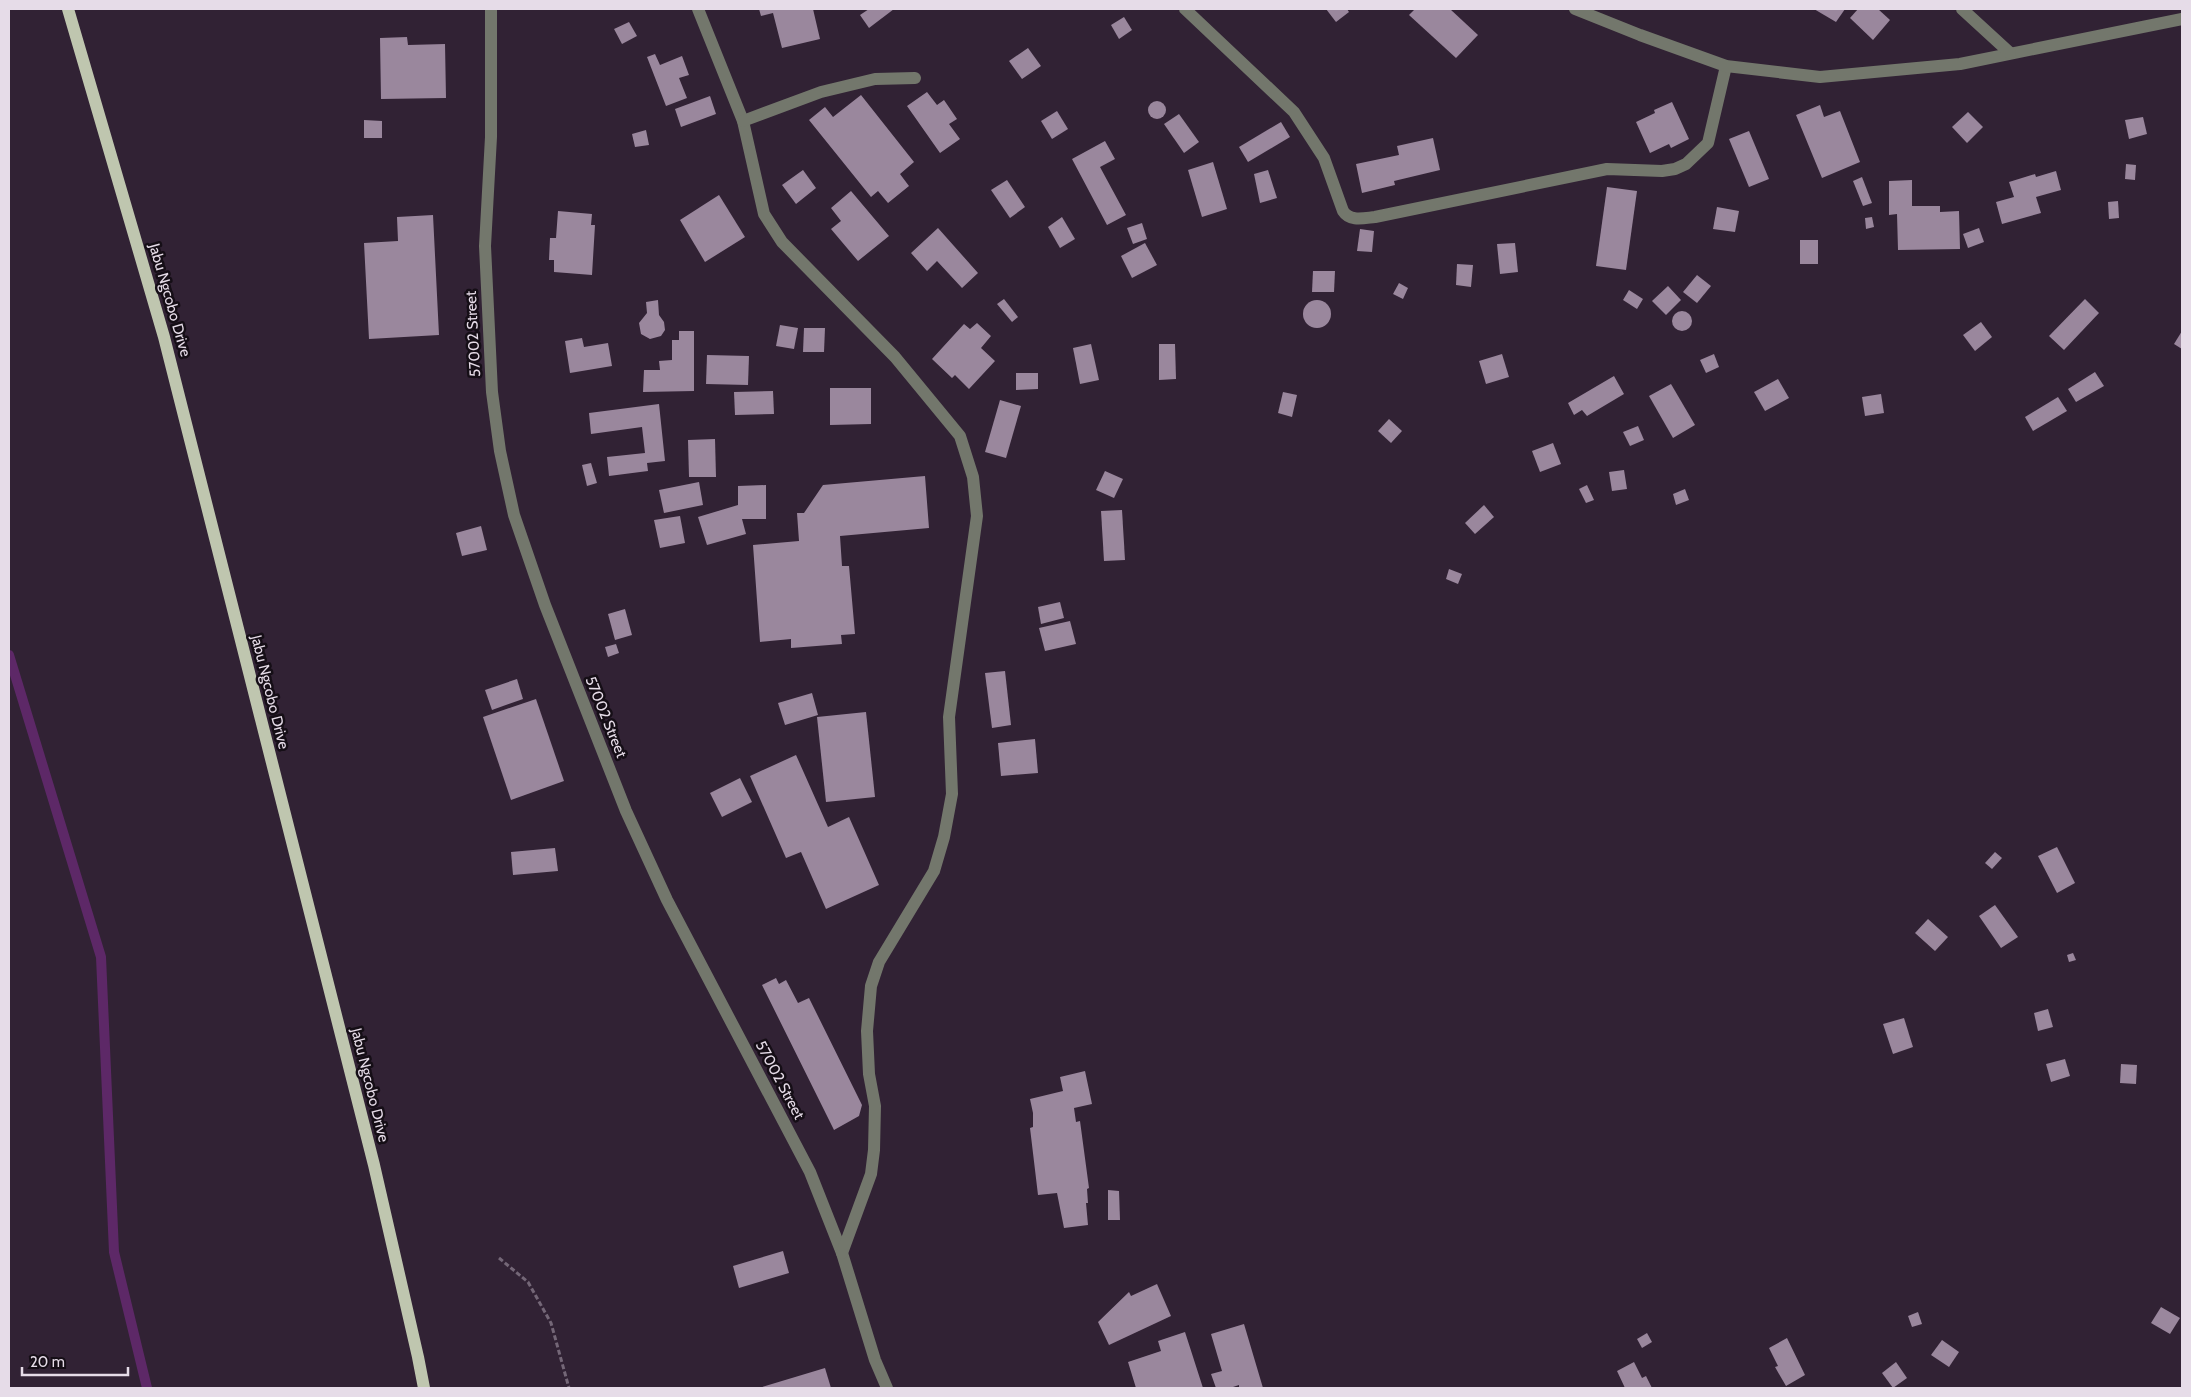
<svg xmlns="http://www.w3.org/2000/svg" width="2191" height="1397" font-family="Cabin,sans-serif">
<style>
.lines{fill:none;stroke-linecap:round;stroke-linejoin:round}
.stream{stroke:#5d2867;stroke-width:10}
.building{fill:#9a879d}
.path{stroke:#746777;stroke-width:3;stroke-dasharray:5 2.5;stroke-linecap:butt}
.minor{stroke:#73776c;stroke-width:12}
.major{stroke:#bfc6af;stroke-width:12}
.labels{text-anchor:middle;stroke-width:5;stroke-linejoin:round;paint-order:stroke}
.street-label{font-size:15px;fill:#e6dce8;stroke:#150e16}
</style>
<rect width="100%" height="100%" fill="#312234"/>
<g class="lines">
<polyline class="stream" points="9,655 101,957 114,1252 147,1388"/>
</g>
<g class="building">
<polygon points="759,9 813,9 820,39 782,48 773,13 761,16"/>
<polygon points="869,9 894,9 869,28 860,15"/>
<polygon points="1326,9 1347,9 1349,12 1336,22"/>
<polygon points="1415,9 1450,9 1478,35 1456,58 1409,15"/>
<polygon points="1814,9 1845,9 1836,22"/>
<polygon points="1858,9 1878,9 1890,20 1873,40 1850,18"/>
<polygon points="1124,17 1132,30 1119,39 1111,25"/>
<polygon points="629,22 637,36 622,44 614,29"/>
<polygon points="407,37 408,45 445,44 446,98 381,99 380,38"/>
<polygon points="1028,48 1041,66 1022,79 1009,61"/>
<polygon points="655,54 660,65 682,56 689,75 679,78 687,98 666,106 647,57"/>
<polygon points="927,92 937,105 944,100 957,119 949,124 960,139 940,153 907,106"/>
<polygon points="861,95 914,162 900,174 909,186 888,203 878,191 871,197 809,120 825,107 833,117"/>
<polygon points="710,96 716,114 681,127 675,109"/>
<circle cx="1157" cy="110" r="9"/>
<polygon points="1672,102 1689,139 1671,148 1669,144 1650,153 1636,122 1655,113 1654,110"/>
<polygon points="1820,105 1824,117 1840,111 1860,162 1822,178 1796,115"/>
<polygon points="1057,111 1068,129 1052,139 1041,121"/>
<polygon points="1968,112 1983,127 1967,143 1952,127"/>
<polygon points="1179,114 1199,142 1184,153 1164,124"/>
<polygon points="2143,117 2147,134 2129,139 2125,120"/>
<polygon points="364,120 382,121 382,138 364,138"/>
<polygon points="1281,122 1290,137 1248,162 1239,147"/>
<polygon points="646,130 649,145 635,147 632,134"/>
<polygon points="1749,131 1769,179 1749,187 1729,139"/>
<polygon points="1433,138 1440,170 1394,181 1395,185 1362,193 1356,164 1399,155 1397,146"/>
<polygon points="1105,141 1115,159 1100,167 1126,215 1107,225 1072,159"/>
<polygon points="1213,162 1227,209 1202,217 1188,170"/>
<polygon points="2126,164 2136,165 2135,180 2125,179"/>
<polygon points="803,170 816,188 796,204 782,185"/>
<polygon points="1268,170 1277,198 1260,203 1254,174"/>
<polygon points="2056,171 2061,190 2036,197 2041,213 2002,224 1996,202 2014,197 2009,182 2035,174 2036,177"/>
<polygon points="1862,177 1872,203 1863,206 1853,181"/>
<polygon points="1007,180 1025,207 1010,218 991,190"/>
<polygon points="1912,180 1912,206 1940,206 1940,212 1959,211 1960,249 1898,250 1897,214 1889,215 1889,181"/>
<polygon points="1607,187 1637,191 1626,270 1596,266"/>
<polygon points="851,191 889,236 858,261 831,229 841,221 831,208"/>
<polygon points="719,195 745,237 705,262 680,220"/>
<polygon points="2118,201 2119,218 2109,219 2108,202"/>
<polygon points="1717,207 1739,211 1735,232 1713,229"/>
<polygon points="558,211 592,214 591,225 595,225 592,275 554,272 554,260 549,260 550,238 556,238"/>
<polygon points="433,215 439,335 369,339 364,243 398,241 397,217"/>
<polygon points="1062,217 1075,239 1060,248 1048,227"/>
<polygon points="1872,217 1874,227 1866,229 1865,218"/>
<polygon points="1142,223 1147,239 1133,244 1127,228"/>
<polygon points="938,228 978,273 962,288 937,261 927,271 911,253"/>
<polygon points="1979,228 1984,242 1968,248 1963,234"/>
<polygon points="1360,229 1374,231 1372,252 1357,251"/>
<rect x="1800" y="240" width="18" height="24"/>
<polygon points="1145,243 1157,265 1132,278 1121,256"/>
<polygon points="1515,243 1518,272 1500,274 1497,244"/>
<polygon points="1457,264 1473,265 1471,287 1456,285"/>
<polygon points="1313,271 1335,271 1334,292 1312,292"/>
<polygon points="1697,275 1711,286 1697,303 1683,292"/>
<polygon points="1399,283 1408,288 1403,299 1393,294"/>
<polygon points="1668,286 1681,300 1666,315 1652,301"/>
<polygon points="1629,290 1643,299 1637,309 1623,300"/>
<polygon points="1004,299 1018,317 1012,322 997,304"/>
<polygon points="2085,299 2099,313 2064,350 2049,336"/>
<polygon points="658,300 659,315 664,322 665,330 661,336 650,339 641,334 639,323 647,313 646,302"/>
<circle cx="1317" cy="314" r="14"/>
<circle cx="1682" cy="321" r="10"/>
<polygon points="1981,322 1992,337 1975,351 1963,335"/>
<polygon points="977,323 991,336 981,348 995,361 969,389 955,375 952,378 932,359 964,324 970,329"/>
<polygon points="780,325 798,328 794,349 776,346"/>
<polygon points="804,328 825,328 824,352 803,352"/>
<polygon points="679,331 694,331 694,391 643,392 644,370 660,370 659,361 672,360 672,340 679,340"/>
<polygon points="2182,331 2182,349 2174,344"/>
<polygon points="582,338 584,347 608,343 612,366 570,373 565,341"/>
<polygon points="1091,344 1099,380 1080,384 1073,348"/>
<polygon points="1159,344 1175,344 1176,379 1159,380"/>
<polygon points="1502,354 1509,377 1486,384 1479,361"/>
<polygon points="1714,354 1719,367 1706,373 1700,360"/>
<polygon points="707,355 749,356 748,385 706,384"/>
<polygon points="2095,372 2104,386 2076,402 2068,389"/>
<polygon points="1016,373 1038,373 1038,389 1016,390"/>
<polygon points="1614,376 1624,394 1587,416 1582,410 1574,415 1568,403"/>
<polygon points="1778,379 1789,398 1765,411 1754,392"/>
<polygon points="1671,384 1695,425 1673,438 1649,396"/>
<polygon points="830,388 871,388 871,424 830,425"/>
<polygon points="773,391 774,414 735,415 734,392"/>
<polygon points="1283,392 1297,395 1292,417 1278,413"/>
<polygon points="1881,394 1884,413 1865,416 1862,397"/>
<polygon points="2058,397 2067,411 2033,431 2025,417"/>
<polygon points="1000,400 1021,406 1006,458 985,452"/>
<polygon points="659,404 665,461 647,463 648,471 609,476 607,457 645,453 642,427 591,434 589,413"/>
<polygon points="1389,419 1402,431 1391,443 1378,431"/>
<polygon points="1638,426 1644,440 1630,446 1623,432"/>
<polygon points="715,439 716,477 689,477 688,440"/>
<polygon points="1553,443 1561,464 1540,472 1532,451"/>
<polygon points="591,463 597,483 587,486 582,465"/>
<polygon points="1624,470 1627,489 1612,491 1609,472"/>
<polygon points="1105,471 1123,479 1114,498 1096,490"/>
<polygon points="925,476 929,528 840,536 842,566 849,566 855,634 841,635 842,644 791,648 791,639 760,642 753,545 799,541 797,513 804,513 823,485"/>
<polygon points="699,482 703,505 664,513 659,490"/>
<polygon points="766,485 766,519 742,519 746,534 707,545 698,517 738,505 738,486"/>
<polygon points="1587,485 1594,500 1586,503 1579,489"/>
<polygon points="1685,489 1689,500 1676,505 1673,494"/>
<polygon points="1484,505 1494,517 1475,534 1465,523"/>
<polygon points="1122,510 1125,560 1104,561 1101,511"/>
<polygon points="680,516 685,543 660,548 654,520"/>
<polygon points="481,526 487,550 462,556 456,533"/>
<polygon points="1449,569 1462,574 1458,584 1446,579"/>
<polygon points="1060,602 1064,618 1041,624 1038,607"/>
<polygon points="625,609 632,635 615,640 608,614"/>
<polygon points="1070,621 1076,644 1045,651 1039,628"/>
<polygon points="616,644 619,653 608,657 605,647"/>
<polygon points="1005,671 1011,725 992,728 985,673"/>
<polygon points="517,679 523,699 492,710 485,690"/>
<polygon points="812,693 818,715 785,725 778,703"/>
<polygon points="536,699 564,781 511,800 483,717"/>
<polygon points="866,712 875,797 826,802 817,717"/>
<polygon points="1035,739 1038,773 1001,776 998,743"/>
<polygon points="796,755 828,827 849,817 879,885 826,909 801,852 786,858 750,776"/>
<polygon points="740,778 752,802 722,817 710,793"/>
<polygon points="2057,847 2075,883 2057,893 2038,856"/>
<polygon points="555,848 558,871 513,875 511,852"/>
<polygon points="1995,852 2002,858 1992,869 1985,863"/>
<polygon points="1995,905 2018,937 2001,948 1979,916"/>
<polygon points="1928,919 1948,937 1935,951 1915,933"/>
<polygon points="2073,953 2076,960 2069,962 2067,955"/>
<polygon points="776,978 779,984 786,980 798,1003 809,998 862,1105 859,1116 834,1130 762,985"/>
<polygon points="2048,1009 2053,1027 2038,1031 2034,1013"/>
<polygon points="1904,1018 1913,1047 1893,1054 1883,1024"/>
<polygon points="2065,1059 2070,1076 2051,1082 2046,1064"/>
<polygon points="2121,1064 2137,1065 2136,1084 2120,1083"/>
<polygon points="1085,1071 1092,1104 1074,1108 1076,1122 1080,1121 1089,1188 1087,1189 1088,1203 1086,1203 1088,1225 1064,1228 1057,1193 1038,1195 1030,1128 1033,1127 1033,1113 1030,1099 1063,1091 1060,1077"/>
<polygon points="1108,1190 1119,1191 1120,1220 1108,1220"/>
<polygon points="783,1251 789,1273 739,1288 733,1266"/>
<polygon points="1157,1284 1171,1316 1109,1345 1098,1322 1129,1292 1131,1296"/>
<polygon points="2161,1307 2180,1318 2170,1334 2151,1323"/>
<polygon points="1918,1312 1922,1324 1912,1327 1908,1316"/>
<polygon points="1244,1324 1263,1388 1239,1388 1239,1385 1230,1388 1216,1388 1211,1374 1222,1371 1211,1334"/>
<polygon points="1185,1332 1203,1388 1136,1388 1128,1362 1161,1351 1158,1341"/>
<polygon points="1647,1333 1652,1342 1642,1348 1637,1339"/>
<polygon points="1787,1338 1805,1375 1786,1386 1775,1367 1778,1366 1769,1348"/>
<polygon points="1942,1340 1959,1352 1949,1367 1931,1355"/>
<polygon points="1634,1362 1642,1378 1646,1376 1652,1388 1625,1388 1617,1371"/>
<polygon points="1896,1362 1907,1378 1893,1388 1882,1373"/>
<polygon points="825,1368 831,1388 759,1388"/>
</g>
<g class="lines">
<polyline class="path" points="499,1258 528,1282 551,1323 569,1388"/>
<g class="minor">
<polyline points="491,9 491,137 485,246 492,392 500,451 514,515 545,605 626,811 667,900 810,1172 842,1253 875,1360 887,1388"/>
<polyline points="698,9 743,121 764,214 782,242 895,357 960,436 973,477 977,516 949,717 952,794 944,837 934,871 879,962 871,986 867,1031 869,1074 875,1106 874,1150 871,1174 842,1253"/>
<path d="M1185,9L1294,112L1324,158L1343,211C1350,222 1364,218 1375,217L1607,169L1662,171L1675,169L1686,164L1708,143L1726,66"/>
<polyline points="1575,9 1640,35 1726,66 1820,77 1960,64 2182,19"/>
<polyline points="1962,9 2010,53"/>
<polyline points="743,121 821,92 875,79 915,78"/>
</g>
<polyline class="major" points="68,9 164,337 374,1165 418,1357 424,1388"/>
</g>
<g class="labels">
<g class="street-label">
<text transform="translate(170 300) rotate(74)" y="5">Jabu Ngcobo Drive</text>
<text transform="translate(473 334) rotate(-93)" y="5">57002 Street</text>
<text transform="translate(270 692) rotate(76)" y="5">Jabu Ngcobo Drive</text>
<text transform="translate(606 717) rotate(68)" y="5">57002 Street</text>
<text transform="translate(780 1080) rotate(62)" y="5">57002 Street</text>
<text transform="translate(370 1085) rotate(76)" y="5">Jabu Ngcobo Drive</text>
</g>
</g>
<rect width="2191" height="1397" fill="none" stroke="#e6dce8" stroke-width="20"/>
<path d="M22 1367v8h106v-8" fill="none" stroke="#e6dce8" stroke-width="2.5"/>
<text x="30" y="1367" font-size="15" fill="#e6dce8" stroke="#150e16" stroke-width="4" paint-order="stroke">20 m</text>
</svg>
